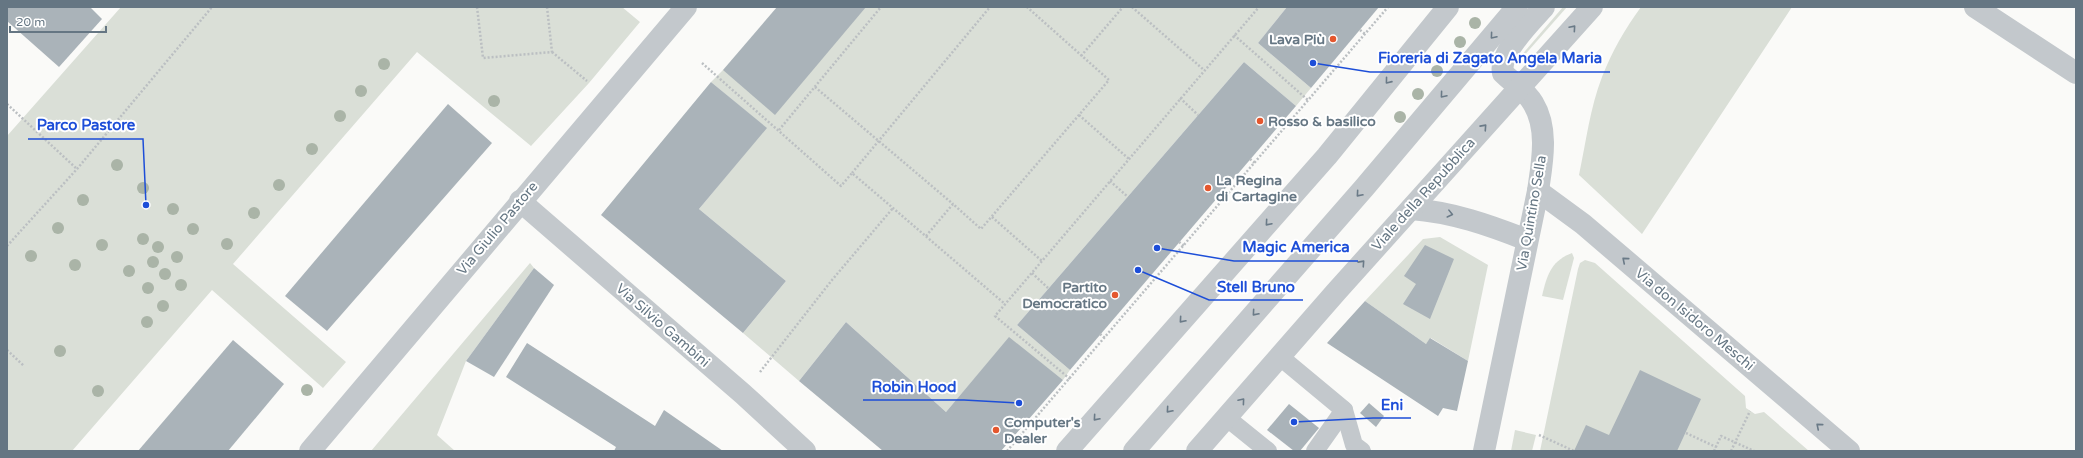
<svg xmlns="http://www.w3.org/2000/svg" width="2083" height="458" viewBox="0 0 2083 458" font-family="'Varela Round',sans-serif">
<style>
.green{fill:#dadfd7}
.building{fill:#aab3b9}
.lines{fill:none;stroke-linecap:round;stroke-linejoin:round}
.path{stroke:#bbbfc2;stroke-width:2.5;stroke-dasharray:2 2;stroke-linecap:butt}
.service{stroke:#c3c8cc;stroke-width:18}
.minor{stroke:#c3c8cc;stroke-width:22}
.tertiary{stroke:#c3c8cc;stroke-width:22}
.tree{fill:#aab4a7}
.oneway{stroke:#6a7a87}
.poi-dot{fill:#e4572e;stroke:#fff;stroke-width:1.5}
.labels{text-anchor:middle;stroke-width:4;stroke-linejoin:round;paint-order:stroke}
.poi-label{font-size:14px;font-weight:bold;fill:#657683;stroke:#fff;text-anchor:start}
.street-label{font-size:14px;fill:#657683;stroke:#fff}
.leader{fill:none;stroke:#1d4ed8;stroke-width:1.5}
.callout-dot{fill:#1d4ed8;stroke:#fff;stroke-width:1.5}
.callout-label{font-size:15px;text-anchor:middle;font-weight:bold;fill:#1d4ed8;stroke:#fff;stroke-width:4;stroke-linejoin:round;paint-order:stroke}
</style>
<rect width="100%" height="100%" fill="#fafaf8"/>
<!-- green -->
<g class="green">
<path d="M 121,7 L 622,7 L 640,22 L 589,83 L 531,146 L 417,52 L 233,264 L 346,362 L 323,388 L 212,290 L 72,451 L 7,451 L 7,136 Z"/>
<path d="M 866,7 L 1287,7 L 1258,43 L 1311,88 L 1296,106 L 1244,62 L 1017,325 L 1070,370 L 1063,380 L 1009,338 L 946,412 L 846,322 L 799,381 L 743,333 L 786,281 L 699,209 L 766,128 L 711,82 L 723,70 Z"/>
<path d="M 1563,7 L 1567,7 L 1522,58 L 1520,57 Z"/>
<path d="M 1641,7 L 1792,7 L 1642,234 L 1579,175 C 1586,142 1590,108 1602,77 C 1612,51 1625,29 1641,7 Z"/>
<path d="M 1440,237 L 1488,265 L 1468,361 L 1431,338 L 1426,344 L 1365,301 L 1423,239 Z"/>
<path d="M 1572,253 L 1574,258 L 1563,300 L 1542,296 C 1547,275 1551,261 1572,253 Z"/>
<path d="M 1585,260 L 1595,263 L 1745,396 L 1746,408 L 1755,414 L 1764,412 L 1809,451 L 1540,451 L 1578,269 L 1580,263 Z"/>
<path d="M 530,263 L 534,268 L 466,361 L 437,435 L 455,451 L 371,451 Z"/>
<path d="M 1515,430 L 1536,435 L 1532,451 L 1511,451 Z"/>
</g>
<!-- building -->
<g class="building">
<path d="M 7,7 L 90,7 L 102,19 L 59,67 L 7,21 Z"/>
<path d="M 777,7 L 866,7 L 775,115 L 723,70 Z"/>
<path d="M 1287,7 L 1379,7 L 1311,88 L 1258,43 Z"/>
<path d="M 1244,62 L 1296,106 L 1070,370 L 1017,325 Z"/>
<path d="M 711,82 L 767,128 L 699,209 L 786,281 L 743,333 L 601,215 Z"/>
<path d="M 448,104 L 492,143 L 327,331 L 285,296 Z"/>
<path d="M 1425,245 L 1454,259 L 1430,319 L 1403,304 L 1416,284 L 1404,276 Z"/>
<path d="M 534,268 L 554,285 L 494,377 L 466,361 Z"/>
<path d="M 1365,301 L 1426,344 L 1430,338 L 1468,361 L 1457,411 L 1443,408 L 1438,416 L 1327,343 Z"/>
<path d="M 846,322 L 946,412 L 1009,337 L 1063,380 L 1001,451 L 883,451 L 799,381 Z"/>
<path d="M 233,340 L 284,384 L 228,451 L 138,451 Z"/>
<path d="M 527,343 L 655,426 L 664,410 L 723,451 L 614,451 L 616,447 L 506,377 Z"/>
<path d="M 1640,370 L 1701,399 L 1677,451 L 1574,451 L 1586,425 L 1609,435 Z"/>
<path d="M 1369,403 L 1384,416 L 1376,427 L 1360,413 Z"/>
<path d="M 1289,404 L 1319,428 L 1300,451 L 1294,451 L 1267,430 Z"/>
</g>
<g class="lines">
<!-- path -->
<g class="path">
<path d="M 477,7 L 483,58 L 552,52 L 547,7"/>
<path d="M 1132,7 L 1204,70"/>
<path d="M 1360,30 L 1365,34"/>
<path d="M 1234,35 L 1309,101"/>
<path d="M 552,52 L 587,81"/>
<path d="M 1081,56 L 1123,7"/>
<path d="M 702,63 L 841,186 L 852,173 L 1005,304"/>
<path d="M 815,87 L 953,204"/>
<path d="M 1180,98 L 1198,115"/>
<path d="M 7,104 L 77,169"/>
<path d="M 1079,115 L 1129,159"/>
<path d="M 779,130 L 881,7"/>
<path d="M 1250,159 L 1255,163"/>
<path d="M 852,173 L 990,7"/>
<path d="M 1110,181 L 1128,197"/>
<path d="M 992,217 L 1042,261"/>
<path d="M 926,236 L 953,204 L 981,229 L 1109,80 L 1027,7"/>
<path d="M 1179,242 L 1184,246"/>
<path d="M 7,246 L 77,169 L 212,7"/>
<path d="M 1032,273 L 1048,288"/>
<path d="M 1100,334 L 1105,338"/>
<path d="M 7,350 L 24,366"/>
<path d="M 760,372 L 832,280 L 893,208"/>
<path d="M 1070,379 L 995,316 L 1259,7"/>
<path d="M 1686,433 L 1716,447"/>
<path d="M 1539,435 L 1574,451"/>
<path d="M 1007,451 L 1388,7"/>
<path d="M 1714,451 L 1721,436 L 1754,451"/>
<path d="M 1731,451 L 1750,411"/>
</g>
<!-- service -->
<g class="service">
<path d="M 1279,356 L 1344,410 L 1315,451"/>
<path d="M 1344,410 L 1354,445 L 1362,451"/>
<path d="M 1227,418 L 1268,451"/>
</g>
<!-- minor -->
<g class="minor">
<path d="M 1975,7 L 2076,73"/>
<path d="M 1538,191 L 1583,224 L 1849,451"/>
<path d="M 520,201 L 743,394 L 805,451"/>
<path d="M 1411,209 C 1452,212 1489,225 1527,240"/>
<path d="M 310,451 L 686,7"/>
<path d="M 1067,451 L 1327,156 L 1448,7"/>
<path d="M 1484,451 L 1538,191 C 1542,163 1549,129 1533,103 C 1527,92 1512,82 1503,73 C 1498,53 1531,22 1544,7"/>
</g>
<!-- tertiary -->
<g class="tertiary">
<path d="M 1134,451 L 1364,188 L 1517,7"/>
<path d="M 1197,451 L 1336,292 L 1592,7"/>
</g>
</g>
<!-- trees -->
<g class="tree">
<circle cx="1475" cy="23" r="6"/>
<circle cx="1460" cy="42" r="6"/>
<circle cx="384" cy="64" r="6"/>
<circle cx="1437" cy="71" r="6"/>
<circle cx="361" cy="91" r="6"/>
<circle cx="1418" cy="94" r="6"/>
<circle cx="494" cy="101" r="6"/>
<circle cx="340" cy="116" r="6"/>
<circle cx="1400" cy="117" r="6"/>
<circle cx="312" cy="149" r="6"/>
<circle cx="117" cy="165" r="6"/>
<circle cx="279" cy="185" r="6"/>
<circle cx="143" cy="188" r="6"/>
<circle cx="83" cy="200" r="6"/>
<circle cx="173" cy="209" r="6"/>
<circle cx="254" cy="213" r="6"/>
<circle cx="58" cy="228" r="6"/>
<circle cx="193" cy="229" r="6"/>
<circle cx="143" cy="239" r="6"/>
<circle cx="227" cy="244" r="6"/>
<circle cx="102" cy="245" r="6"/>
<circle cx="158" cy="247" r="6"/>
<circle cx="31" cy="256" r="6"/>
<circle cx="177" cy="257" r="6"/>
<circle cx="153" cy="262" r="6"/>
<circle cx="75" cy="265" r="6"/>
<circle cx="129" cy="271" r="6"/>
<circle cx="165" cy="274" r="6"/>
<circle cx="181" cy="285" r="6"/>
<circle cx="148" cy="288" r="6"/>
<circle cx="163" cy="306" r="6"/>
<circle cx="147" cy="322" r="6"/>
<circle cx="60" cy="351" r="6"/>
<circle cx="307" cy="390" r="6"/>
<circle cx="98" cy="391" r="6"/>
</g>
<!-- one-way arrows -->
<defs><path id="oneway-chevron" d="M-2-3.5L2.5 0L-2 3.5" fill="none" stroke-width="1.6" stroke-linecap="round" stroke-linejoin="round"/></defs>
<g class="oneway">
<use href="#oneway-chevron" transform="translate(1573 28) rotate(-49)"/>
<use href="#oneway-chevron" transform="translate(1493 36) rotate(130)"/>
<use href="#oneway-chevron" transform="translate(1388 81) rotate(129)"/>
<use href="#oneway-chevron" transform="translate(1443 95) rotate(130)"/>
<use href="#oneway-chevron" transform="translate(1484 127) rotate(-48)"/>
<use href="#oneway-chevron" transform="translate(1359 194) rotate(131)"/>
<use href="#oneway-chevron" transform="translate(1450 214) rotate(14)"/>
<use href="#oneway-chevron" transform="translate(1268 223) rotate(131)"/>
<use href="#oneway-chevron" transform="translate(1625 260) rotate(-140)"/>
<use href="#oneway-chevron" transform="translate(1362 263) rotate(-48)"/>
<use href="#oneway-chevron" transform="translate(1255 313) rotate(131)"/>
<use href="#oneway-chevron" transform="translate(1182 320) rotate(131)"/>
<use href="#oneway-chevron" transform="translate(1242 401) rotate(-50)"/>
<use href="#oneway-chevron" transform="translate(1169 410) rotate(131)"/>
<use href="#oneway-chevron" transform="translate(1096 418) rotate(131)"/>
<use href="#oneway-chevron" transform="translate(1819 426) rotate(-140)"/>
</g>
<!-- markers -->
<g class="poi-dot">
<circle cx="1333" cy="39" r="4"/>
<circle cx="1260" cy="121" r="4"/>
<circle cx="1208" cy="188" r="4"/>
<circle cx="1115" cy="295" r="4"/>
<circle cx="996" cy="430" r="4"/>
</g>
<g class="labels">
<!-- poi labels -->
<g class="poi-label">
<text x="1325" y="44" text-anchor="end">Lava Più</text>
<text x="1268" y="126">Rosso &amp; basilico</text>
<text x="1216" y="185">La Regina<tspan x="1216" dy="16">di Cartagine</tspan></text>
<text x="1107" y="292" text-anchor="end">Partito<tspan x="1107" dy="16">Democratico</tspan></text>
<text x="1004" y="427">Computer's<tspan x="1004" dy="16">Dealer</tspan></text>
</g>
<!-- street labels -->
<g class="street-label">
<text transform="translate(1423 194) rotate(-48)" y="5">Viale della Repubblica</text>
<text transform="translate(1531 213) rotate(-80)" y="5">Via Quintino Sella</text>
<text transform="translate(497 228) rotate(-50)" y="5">Via Giulio Pastore</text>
<text transform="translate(1695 319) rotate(40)" y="5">Via don Isidoro Meschi</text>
<text transform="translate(663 325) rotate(41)" y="5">Via Silvio Gambini</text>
</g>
</g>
<!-- callouts -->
<path class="leader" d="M1313 63L1370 72H1610M146 205L143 139H28M1157 248L1234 261H1358M1138 270L1209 300H1303M1019 403L964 400H863M1294 422L1373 418H1411"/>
<g class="callout-dot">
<circle cx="1313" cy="63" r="4"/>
<circle cx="146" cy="205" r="4"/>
<circle cx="1157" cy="248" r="4"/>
<circle cx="1138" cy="270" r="4"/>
<circle cx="1019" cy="403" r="4"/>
<circle cx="1294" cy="422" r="4"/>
</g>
<g class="callout-label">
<text x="1490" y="63">Fioreria di Zagato Angela Maria</text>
<text x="86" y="130">Parco Pastore</text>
<text x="1296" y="252">Magic America</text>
<text x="1256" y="292">Stell Bruno</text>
<text x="914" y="392">Robin Hood</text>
<text x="1392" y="410">Eni</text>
</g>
<!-- border -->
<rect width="2083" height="458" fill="none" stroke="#657683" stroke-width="16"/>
<!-- scale -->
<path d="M10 26v6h96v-6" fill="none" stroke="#657683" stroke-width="2"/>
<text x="16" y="26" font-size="12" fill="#657683" stroke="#ffffff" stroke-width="3" paint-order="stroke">20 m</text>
</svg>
